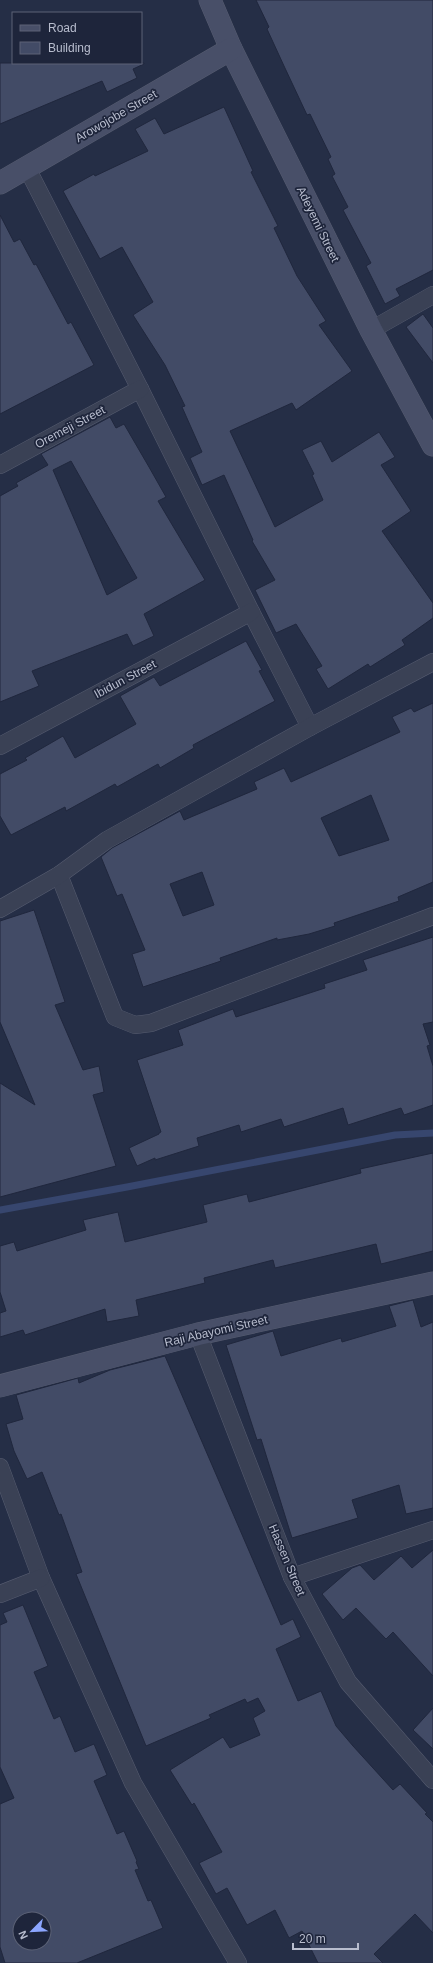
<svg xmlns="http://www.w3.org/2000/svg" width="433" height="1963" viewBox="0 0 433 1963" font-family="Arial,sans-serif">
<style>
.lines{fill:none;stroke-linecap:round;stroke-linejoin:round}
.stream{stroke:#37466e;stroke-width:7}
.building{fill:#424b66;stroke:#20273d;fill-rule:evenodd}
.street-casing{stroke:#565c70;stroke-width:18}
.secondary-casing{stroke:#565c70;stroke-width:23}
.street{stroke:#3a4155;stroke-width:17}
.secondary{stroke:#484f68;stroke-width:22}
.labels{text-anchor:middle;stroke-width:3.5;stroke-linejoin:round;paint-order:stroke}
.street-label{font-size:12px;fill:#b8bdce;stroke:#1e253b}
</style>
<rect width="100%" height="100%" fill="#252e46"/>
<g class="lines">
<!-- stream -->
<path class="stream" d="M 0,1210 L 127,1187 L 395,1135 L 433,1133"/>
</g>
<!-- building -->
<g class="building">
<path d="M 256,0 L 433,0 L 433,270 L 396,289 L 400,296 L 385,304 L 366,266 L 371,263 L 343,210 L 348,207 L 332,176 L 335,174 L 328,159 L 331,157 L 310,114 L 307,115 L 284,66 L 267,29 L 269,27 Z"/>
<path d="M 0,63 L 144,63 L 144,64 L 133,69 L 137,78 L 107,92 L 102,81 L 0,124 Z"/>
<path d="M 224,107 L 253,171 L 251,172 L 278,226 L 274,228 L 297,276 L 326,321 L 319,325 L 352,371 L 296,410 L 292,403 L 230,431 L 275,527 L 323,500 L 312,475 L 314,474 L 302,450 L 321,441 L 332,462 L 379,432 L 395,457 L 381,465 L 411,511 L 382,531 L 433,603 L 433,618 L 402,640 L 405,645 L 370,667 L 368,664 L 328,689 L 316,669 L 322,666 L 296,624 L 276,633 L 255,590 L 275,580 L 252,541 L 253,540 L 224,475 L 202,485 L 190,458 L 202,452 L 182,407 L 185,406 L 165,365 L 133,315 L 153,302 L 122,247 L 100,259 L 63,191 L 94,174 L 95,176 L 148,151 L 135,129 L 155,118 L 164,134 Z"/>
<path d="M 0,215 L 14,242 L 20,239 L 34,265 L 36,264 L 68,324 L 71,322 L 94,365 L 0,414 Z"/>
<path d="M 423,314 L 433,328 L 433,363 L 406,327 Z"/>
<path d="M 110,417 L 116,428 L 124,424 L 149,467 L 166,497 L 158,501 L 205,580 L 144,614 L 154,636 L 133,646 L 127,634 L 32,671 L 39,686 L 0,702 L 0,496 L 18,486 L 16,483 L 48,465 L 41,454 ZM 71,461 L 137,578 L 107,595 L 53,470 Z"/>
<path d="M 246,641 L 262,670 L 259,671 L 275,701 L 193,745 L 194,748 L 160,768 L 158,764 L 117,787 L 115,784 L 66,811 L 65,807 L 11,835 L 0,816 L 0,774 L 27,760 L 25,758 L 63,736 L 75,758 L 136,724 L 120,696 L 154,677 L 160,686 Z"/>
<path d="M 433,703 L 433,882 L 398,897 L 399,901 L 334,923 L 335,926 L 309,934 L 277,940 L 277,938 L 220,958 L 221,961 L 143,987 L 132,954 L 145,950 L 122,894 L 117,896 L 101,857 L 112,848 L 180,811 L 184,820 L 257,789 L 254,782 L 284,768 L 291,782 L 400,732 L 392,717 L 411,708 L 414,712 ZM 371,795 L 389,840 L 339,856 L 321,818 ZM 202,872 L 214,905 L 183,916 L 170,884 Z"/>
<path d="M 34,910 L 65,1002 L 55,1005 L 83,1070 L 99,1066 L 104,1092 L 93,1095 L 116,1166 L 0,1197 L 0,1083 L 35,1105 L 0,1022 L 0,921 Z"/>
<path d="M 433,937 L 433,1022 L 423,1024 L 430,1045 L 427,1046 L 433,1066 L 433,1105 L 404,1115 L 401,1108 L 348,1125 L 343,1108 L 284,1127 L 281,1119 L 241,1132 L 239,1125 L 197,1138 L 199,1146 L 155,1160 L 155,1158 L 137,1166 L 129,1148 L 159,1134 L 159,1133 L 161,1132 L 137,1060 L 183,1045 L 178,1030 L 233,1009 L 236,1017 L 325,988 L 324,984 L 367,970 L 363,960 Z"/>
<path d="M 433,1153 L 433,1251 L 381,1264 L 376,1244 L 275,1268 L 273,1260 L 204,1278 L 205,1283 L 136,1300 L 139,1316 L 107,1322 L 105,1309 L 25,1335 L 23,1330 L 0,1337 L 0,1313 L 6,1311 L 0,1292 L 0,1246 L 14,1242 L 17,1251 L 86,1230 L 83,1220 L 118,1212 L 125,1242 L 207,1222 L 203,1205 L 247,1194 L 249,1202 L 361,1173 L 360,1169 Z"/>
<path d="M 413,1300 L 421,1327 L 433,1322 L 433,1508 L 406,1514 L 399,1485 L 352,1500 L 358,1518 L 292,1538 L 261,1439 L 257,1440 L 226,1345 L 273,1331 L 281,1356 L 341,1338 L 342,1342 L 396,1326 L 389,1306 Z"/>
<path d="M 165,1356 L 281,1625 L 293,1619 L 301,1637 L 276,1649 L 298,1701 L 321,1691 L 336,1726 L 353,1746 L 393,1790 L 400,1784 L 427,1813 L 425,1814 L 433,1822 L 433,1933 L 415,1914 L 374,1954 L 383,1963 L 318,1963 L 302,1931 L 289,1938 L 275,1910 L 247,1925 L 227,1888 L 216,1894 L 199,1863 L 222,1852 L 194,1803 L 192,1805 L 170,1770 L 223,1737 L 230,1748 L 260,1735 L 253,1718 L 265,1711 L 258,1698 L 247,1703 L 245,1699 L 209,1715 L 211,1718 L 146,1746 L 76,1574 L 82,1572 L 61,1514 L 59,1515 L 42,1472 L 27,1479 L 14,1451 L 6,1424 L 23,1419 L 16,1395 L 78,1378 L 79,1383 L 110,1370 Z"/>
<path d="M 433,1550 L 433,1676 L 393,1632 L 386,1639 L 356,1608 L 343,1620 L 322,1594 L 352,1568 L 360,1565 L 374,1580 L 401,1556 L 412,1568 Z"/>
<path d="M 23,1605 L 48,1666 L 34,1672 L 54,1719 L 60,1716 L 75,1752 L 94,1744 L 107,1775 L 94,1781 L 117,1834 L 124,1831 L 137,1861 L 136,1862 L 139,1869 L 135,1870 L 148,1901 L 151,1900 L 163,1928 L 77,1963 L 5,1963 L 0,1947 L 0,1804 L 14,1798 L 0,1767 L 0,1625 L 7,1622 L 3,1613 ZM 20,1919 L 44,1919 L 44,1943 L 20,1943 Z"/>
<path d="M 433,1708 L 433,1749 L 413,1730 Z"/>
</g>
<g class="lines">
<!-- street casing -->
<g class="street-casing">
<g id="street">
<path d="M 27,168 L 140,389 L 251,612 L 310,727"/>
<path d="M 371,330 L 433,295"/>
<path d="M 0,465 L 140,389"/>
<path d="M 0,746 L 251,612"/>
<path d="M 59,875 L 115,1017 L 135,1025 L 151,1023 L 433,916"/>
<path d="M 0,909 L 59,875 L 107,840 L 310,727 L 433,662"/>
<path d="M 198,1334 L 292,1577 L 348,1682 L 433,1780"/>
<path d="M 0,1467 L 41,1578 L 133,1783 L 238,1963"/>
<path d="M 292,1577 L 433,1530"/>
<path d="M 0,1594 L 41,1578"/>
</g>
</g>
<!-- secondary casing -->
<g class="secondary-casing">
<g id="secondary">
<path d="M 210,0 L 231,49 L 371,330 L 433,445"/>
<path d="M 0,183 L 231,49"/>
<path d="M 0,1386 L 198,1334 L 433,1283"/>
</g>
</g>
<!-- street -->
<use href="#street" class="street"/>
<!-- secondary -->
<use href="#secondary" class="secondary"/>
</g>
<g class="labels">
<!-- street labels -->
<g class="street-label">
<text transform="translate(116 116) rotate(-30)" y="4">Arowojobe Street</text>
<text transform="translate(318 224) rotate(64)" y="4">Adeyemi Street</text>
<text transform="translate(70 427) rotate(-28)" y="4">Oremeji Street</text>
<text transform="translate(125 679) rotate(-28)" y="4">Ibidun Street</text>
<text transform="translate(216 1331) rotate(-13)" y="4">Raji Abayomi Street</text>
<text transform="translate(287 1560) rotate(67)" y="4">Hassen Street</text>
</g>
</g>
<!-- legend -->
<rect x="12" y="12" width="130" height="52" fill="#1e253b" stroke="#5c6276"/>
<rect x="20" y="25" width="20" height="6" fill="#484f68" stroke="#5c6276"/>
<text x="48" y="32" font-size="12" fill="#b8bdce">Road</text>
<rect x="20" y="42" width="20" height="12" fill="#424b66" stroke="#5c6276"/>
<text x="48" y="52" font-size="12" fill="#b8bdce">Building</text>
<!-- north arrow -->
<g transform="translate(32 1931) rotate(246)"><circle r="19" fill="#1e253b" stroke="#5c6276"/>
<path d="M0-3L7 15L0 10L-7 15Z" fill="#8ca6ff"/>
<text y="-6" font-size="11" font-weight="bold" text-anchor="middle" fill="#b8bdce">N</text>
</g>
<!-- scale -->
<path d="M293 1943v6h65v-6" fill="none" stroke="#b8bdce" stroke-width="2"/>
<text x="299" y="1943" font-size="12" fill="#b8bdce" stroke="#1e253b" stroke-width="3" paint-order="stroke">20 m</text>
</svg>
